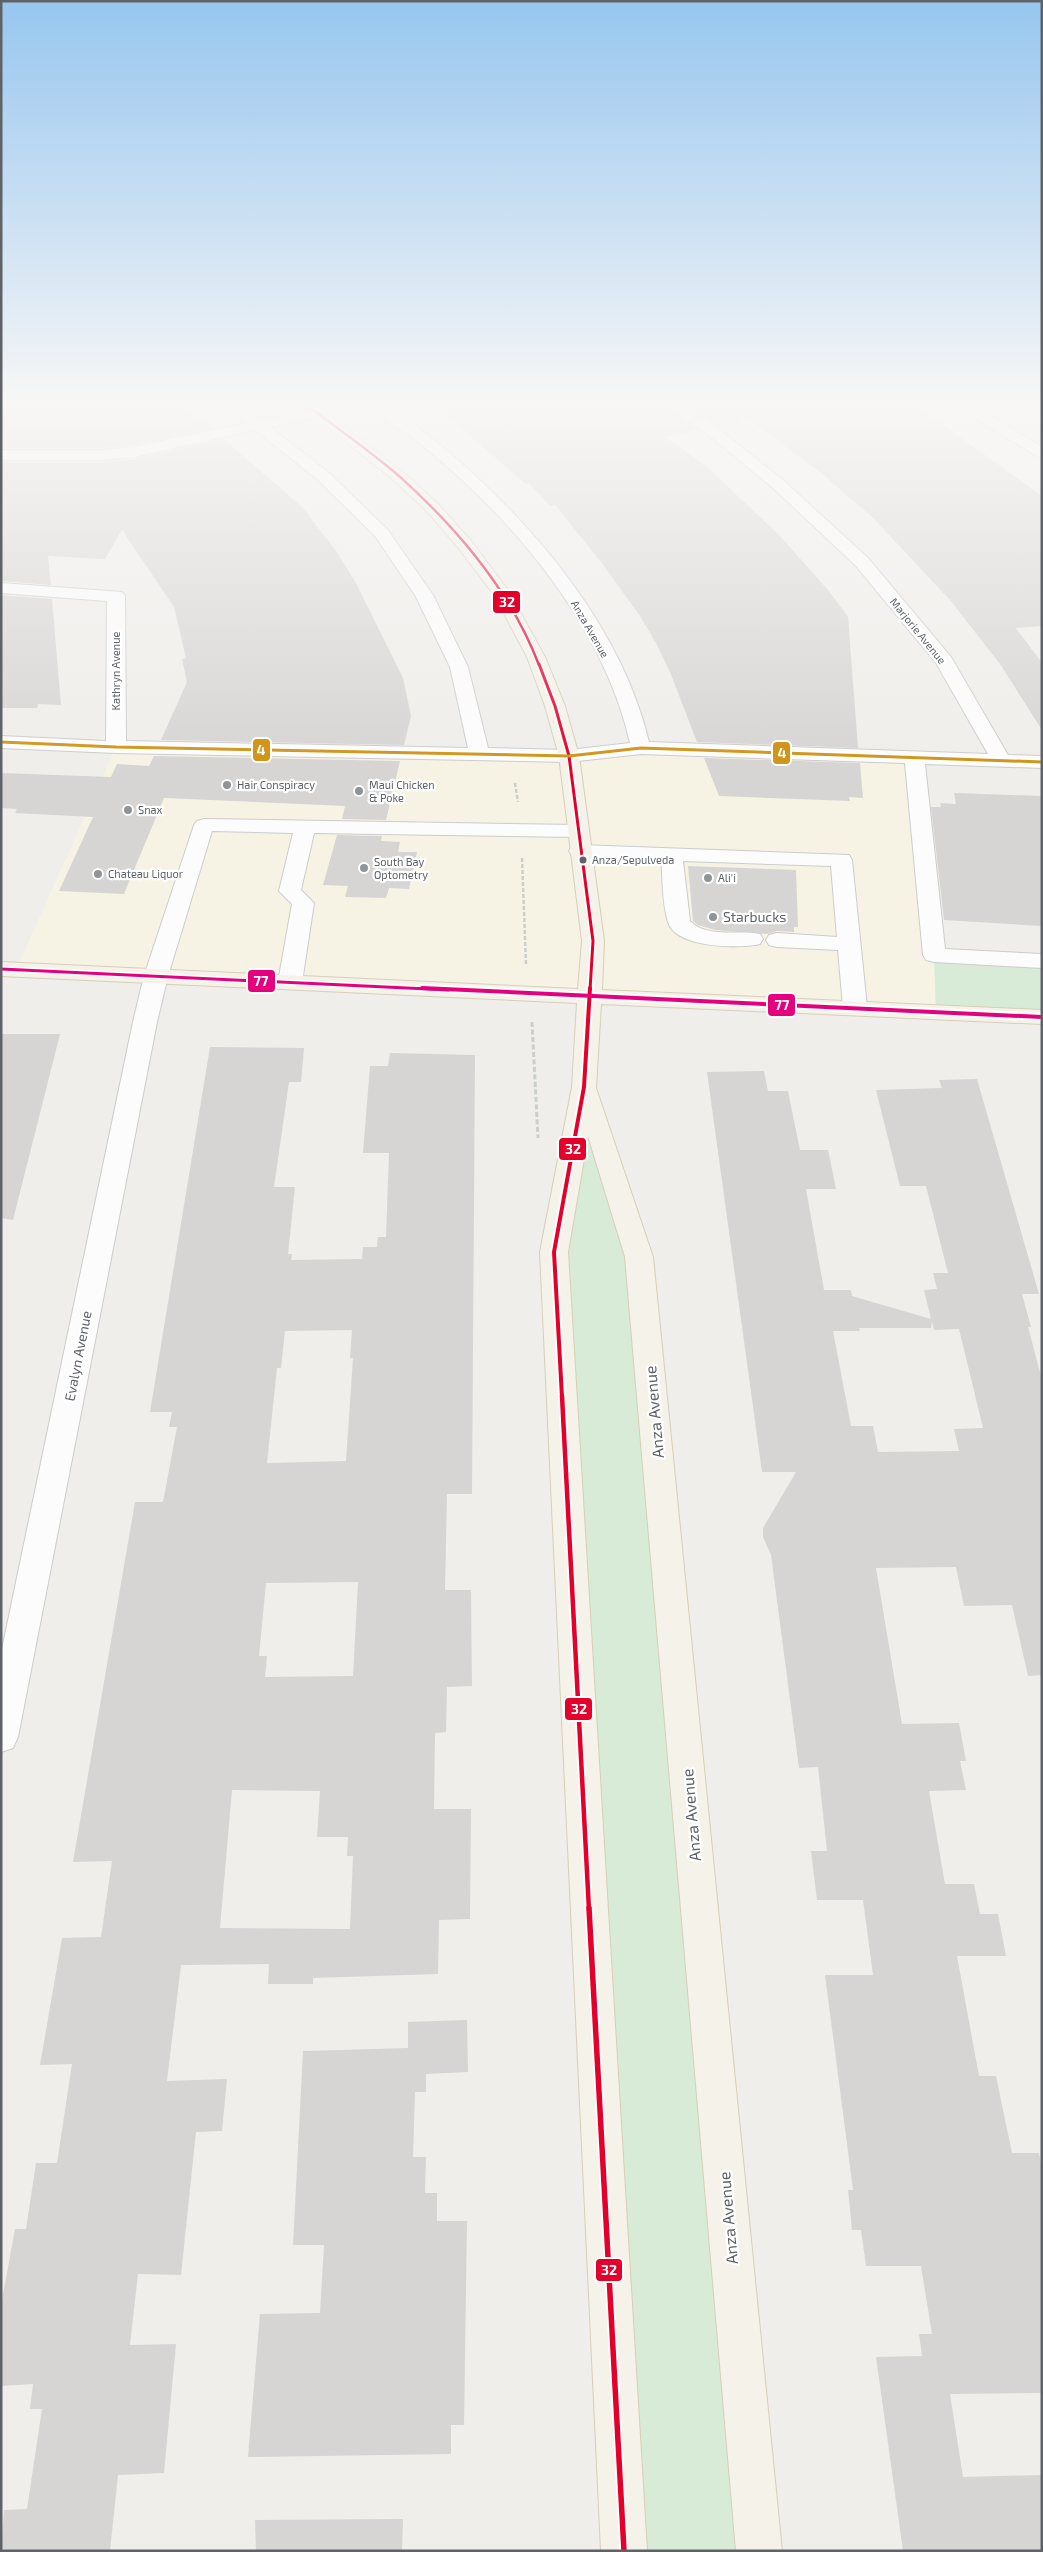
<svg xmlns="http://www.w3.org/2000/svg" width="1043" height="2552" viewBox="0 0 1043 2552" font-family="'Exo 2',sans-serif">
<style>
.commercial{fill:#f7f3e4}
.green{fill:#d8ebd6}
.building{fill:#d6d5d3;fill-rule:evenodd}
.lines{fill:none;stroke-linecap:round;stroke-linejoin:round}
.minor-casing{stroke:#cbcccc;stroke-width:2}
.major-casing{stroke:#d7ceb8;stroke-width:2}
.path-far1{stroke:#cacfcc;stroke-width:2.5;stroke-dasharray:4 2;stroke-linecap:butt}
.path{stroke:#cacfcc;stroke-width:3;stroke-dasharray:5 2.5;stroke-linecap:butt}
.minor{fill:#fdfcfc;fill-rule:evenodd}
.major{fill:#f4f2e9;fill-rule:evenodd}
.bus-1-far4-casing{stroke:#fff;stroke-width:5}
.bus-1-far3-casing{stroke:#fff;stroke-width:6}
.bus-1-far2-casing{stroke:#fff;stroke-width:8}
.bus-1-far1-casing{stroke:#fff;stroke-width:8}
.bus-1-casing{stroke:#fff;stroke-width:9}
.bus-2-casing{stroke:#fff;stroke-width:6}
.bus-3-far1-casing{stroke:#fff;stroke-width:6}
.bus-3-casing{stroke:#fff;stroke-width:8}
.bus-1-far4{stroke:#e4002b;stroke-width:2.5}
.bus-1-far3{stroke:#e4002b;stroke-width:3}
.bus-1-far2{stroke:#e4002b;stroke-width:4}
.bus-1-far1{stroke:#e4002b;stroke-width:4.5}
.bus-1{stroke:#e4002b;stroke-width:5.5}
.bus-2{stroke:#d1951a;stroke-width:3}
.bus-3-far1{stroke:#e5007d;stroke-width:3}
.bus-3{stroke:#e5007d;stroke-width:4}
.poi-dot{fill:#919496;stroke:#fff;stroke-width:2}
.bus-dot{fill:#5f6368;stroke:#fff;stroke-width:2}
.labels{text-anchor:middle;stroke-width:4.5;stroke-linejoin:round;paint-order:stroke}
.far-street-label{font-size:11px;fill:#5f6368;stroke:#fff}
.far-poi-label{font-size:11px;fill:#5f6368;stroke:#fff;text-anchor:start}
.far-bus-label{font-size:11px;fill:#5f6368;stroke:#fff;text-anchor:start}
.poi-label{font-size:14px;fill:#5f6368;stroke:#fff;text-anchor:start}
.street-label{font-size:14px;fill:#5f6368;stroke:#fff}
.near-street-label{font-size:16px;fill:#5f6368;stroke:#fff}
.line-badge{stroke:#fff;stroke-width:2}
.badge-label{font-size:14px;text-anchor:middle;font-weight:bold;fill:#fff}
</style>
<rect width="100%" height="100%" fill="#efeeea"/>
<!-- commercial -->
<path class="commercial" d="M 116,747 L 569,756 L 641,748 L 914,757 L 934,955 L 936,1011 L 16,970 Z"/>
<!-- green -->
<g class="green">
<path d="M 934,955 L 1042,961 L 1042,1017 L 936,1011 Z"/>
<path d="M 584,1087 L 639,1257 L 759,2551 L 623,2551 L 554,1252 Z"/>
</g>
<!-- building -->
<g class="building">
<path d="M 1,406 L 182,406 L 211,429 L 134,445 L 101,448 L 1,448 Z"/>
<path d="M 435,406 L 665,406 L 698,430 L 666,437 L 707,467 L 779,535 L 829,591 L 848,617 L 858,748 L 697,742 L 670,672 L 656,643 L 640,616 L 601,562 L 555,505 L 550,506 L 529,483 L 526,484 Z"/>
<path d="M 687,406 L 917,406 L 1042,496 L 1042,626 L 1016,628 L 1042,663 L 1042,730 L 1000,664 L 950,600 L 873,518 L 820,472 L 740,413 L 741,421 L 718,426 Z"/>
<path d="M 224,439 L 302,507 L 337,552 L 357,585 L 403,678 L 411,716 L 404,745 L 161,740 L 187,682 L 182,659 L 186,658 L 174,607 L 122,530 L 105,559 L 48,556 L 51,585 L 1,581 L 1,462 L 101,462 L 134,459 Z"/>
<path d="M 1,595 L 52,599 L 61,705 L 38,704 L 37,708 L 1,708 Z"/>
<path d="M 154,756 L 400,761 L 386,820 L 342,819 L 345,806 L 164,798 L 124,894 L 59,891 L 93,817 L 15,813 L 17,809 L 1,808 L 1,773 L 111,777 L 117,764 L 149,766 Z"/>
<path d="M 704,758 L 860,763 L 863,798 L 849,797 L 850,801 L 719,796 Z"/>
<path d="M 954,793 L 1042,796 L 1042,926 L 944,920 L 931,807 L 941,807 L 940,803 L 956,804 Z"/>
<path d="M 337,835 L 382,836 L 381,841 L 400,842 L 398,852 L 417,852 L 409,889 L 389,888 L 386,898 L 345,897 L 348,886 L 323,885 Z"/>
<path d="M 688,866 L 796,870 L 798,927 L 794,927 L 794,932 L 777,931 L 768,934 L 715,930 L 698,925 L 693,921 Z"/>
<path d="M 1,1034 L 60,1034 L 13,1220 L 1,1218 Z"/>
<path d="M 210,1047 L 304,1048 L 301,1082 L 289,1082 L 274,1187 L 295,1187 L 288,1254 L 292,1254 L 291,1260 L 362,1259 L 363,1247 L 377,1247 L 378,1237 L 386,1237 L 389,1153 L 363,1153 L 370,1066 L 388,1066 L 390,1053 L 475,1055 L 472,1494 L 447,1494 L 445,1590 L 471,1590 L 472,1686 L 447,1687 L 446,1732 L 435,1733 L 434,1809 L 471,1809 L 470,1919 L 439,1920 L 438,1974 L 313,1978 L 313,1984 L 268,1984 L 269,1964 L 181,1965 L 167,2081 L 227,2079 L 222,2131 L 196,2132 L 181,2275 L 138,2274 L 130,2345 L 176,2344 L 164,2473 L 118,2475 L 110,2551 L 1,2551 L 4,2510 L 27,2509 L 42,2409 L 30,2409 L 33,2384 L 1,2386 L 1,2305 L 15,2229 L 26,2229 L 36,2163 L 57,2163 L 72,2064 L 40,2065 L 62,1938 L 101,1937 L 112,1861 L 73,1862 L 135,1502 L 163,1502 L 177,1427 L 169,1427 L 172,1412 L 150,1412 ZM 352,1330 L 350,1358 L 353,1358 L 346,1461 L 267,1463 L 277,1368 L 281,1368 L 285,1331 ZM 358,1582 L 353,1676 L 265,1677 L 267,1656 L 259,1656 L 266,1583 ZM 232,1790 L 320,1791 L 317,1837 L 348,1837 L 347,1856 L 353,1856 L 350,1929 L 220,1928 Z"/>
<path d="M 764,1071 L 768,1091 L 788,1091 L 800,1150 L 828,1150 L 836,1189 L 806,1189 L 824,1290 L 851,1290 L 852,1296 L 931,1319 L 924,1290 L 937,1289 L 933,1273 L 948,1273 L 926,1186 L 900,1186 L 876,1090 L 942,1088 L 939,1080 L 977,1079 L 1039,1294 L 1022,1294 L 1031,1327 L 1028,1327 L 1042,1380 L 1042,1675 L 1028,1676 L 1012,1605 L 964,1606 L 956,1567 L 876,1568 L 902,1724 L 959,1723 L 966,1761 L 960,1761 L 966,1790 L 929,1791 L 945,1884 L 974,1884 L 980,1914 L 998,1914 L 1006,1956 L 957,1956 L 979,2076 L 996,2076 L 1012,2153 L 1039,2153 L 1042,2169 L 1042,2393 L 950,2394 L 963,2477 L 1042,2475 L 1042,2551 L 903,2551 L 876,2357 L 922,2356 L 919,2334 L 932,2334 L 921,2266 L 866,2266 L 861,2230 L 852,2230 L 848,2190 L 853,2190 L 825,1975 L 873,1975 L 863,1900 L 817,1900 L 811,1851 L 827,1851 L 818,1767 L 799,1768 L 771,1555 L 763,1537 L 763,1528 L 796,1472 L 762,1472 L 707,1072 ZM 932,1321 L 934,1330 L 959,1329 L 983,1428 L 954,1429 L 959,1451 L 878,1452 L 873,1426 L 851,1426 L 833,1331 L 860,1331 L 859,1328 L 931,1328 Z"/>
<path d="M 467,2020 L 468,2072 L 426,2074 L 426,2092 L 415,2092 L 413,2157 L 426,2157 L 425,2193 L 437,2193 L 437,2221 L 467,2221 L 464,2425 L 451,2425 L 451,2454 L 248,2457 L 260,2314 L 320,2313 L 324,2245 L 293,2245 L 303,2051 L 408,2048 L 408,2022 Z"/>
<path d="M 403,2519 L 402,2551 L 256,2551 L 255,2520 Z"/>
</g>
<g class="lines">
<!-- minor casing -->
<g class="minor-casing">
<g id="minor">
<path d="M 227,406 L 243,406 L 261,420 L 317,408 L 322,409 L 324,412 L 322,415 L 270,427 L 329,473 L 387,529 L 433,595 L 468,667 L 488,748 L 569,750 L 630,743 C 606,637 531,541 451,470 C 439,459 426,448 413,438 C 400,429 378,419 371,406 C 375,406 381,405 386,406 C 397,408 431,438 441,446 C 531,520 622,627 649,742 L 988,754 L 936,663 L 856,566 L 772,487 L 710,436 L 667,406 L 684,406 L 720,430 L 784,481 L 868,558 L 951,657 L 1008,755 L 1042,756 L 1042,768 L 925,764 L 945,949 L 1042,954 L 1042,968 L 934,962 L 926,960 L 923,955 L 905,763 L 641,754 L 569,762 L 116,753 L 1,748 L 1,736 L 106,741 L 107,601 L 1,593 L 1,583 L 122,592 L 125,596 L 126,741 L 468,748 L 450,667 L 415,595 L 375,536 L 317,479 L 255,430 L 134,457 L 101,460 L 1,460 L 1,450 L 101,450 L 134,447 L 246,423 Z"/>
<path d="M 957,406 L 974,406 L 1042,447 L 1042,459 L 959,409 Z"/>
<path d="M 204,819 L 578,825 L 585,827 L 588,831 L 585,835 L 578,837 L 314,833 L 301,890 L 314,903 L 302,982 L 298,987 L 290,989 L 282,987 L 278,982 L 292,904 L 279,891 L 293,833 L 212,831 L 168,976 L 157,1022 L 18,1737 L 13,1748 L 1,1752 L 1,1654 L 133,1022 L 144,976 L 194,825 L 197,821 Z"/>
<path d="M 580,845 L 849,855 L 852,860 L 867,1007 L 863,1012 L 855,1014 L 847,1012 L 843,1007 L 838,950 L 777,947 L 769,945 L 766,940 L 769,935 L 777,933 L 837,937 L 831,866 L 683,861 L 690,921 C 708,939 738,929 760,934 L 763,939 L 760,944 C 739,949 675,948 668,922 C 662,903 663,880 661,860 L 572,856 L 569,851 L 572,846 Z"/>
</g>
</g>
<!-- major casing -->
<g class="major-casing">
<path id="major" d="M 301,406 L 317,406 L 403,472 L 438,504 L 472,542 L 508,590 L 545,657 L 565,706 L 579,756 L 604,941 L 602,990 L 1042,1010 L 1042,1024 L 601,1004 L 596,1088 L 653,1257 L 782,2551 L 736,2551 L 625,1257 L 588,1136 L 568,1252 L 647,2551 L 601,2551 L 540,1252 L 572,1087 L 577,1003 L 1,976 L 1,962 L 578,989 L 582,941 L 559,756 L 545,706 L 527,657 L 494,595 L 460,550 L 426,510 L 391,478 Z"/>
</g>
<!-- path-far1 -->
<g class="path-far1">
<path d="M 515,783 L 518,802"/>
<path d="M 522,858 L 526,964"/>
</g>
<!-- path -->
<path class="path" d="M 532,1022 L 538,1138"/>
<!-- minor -->
<use href="#minor" class="minor"/>
<!-- major -->
<use href="#major" class="major"/>
<!-- bus-1-far4 casing -->
<g class="bus-1-far4-casing">
<path id="bus-1-far4" d="M 308,406 C 338,429 370,451 399,476 C 456,527 511,592 539,665"/>
</g>
<!-- bus-1-far3 casing -->
<g class="bus-1-far3-casing">
<path id="bus-1-far3" d="M 539,664 L 555,706 L 569,756 L 593,941 L 590,990"/>
</g>
<!-- bus-1-far2 casing -->
<g class="bus-1-far2-casing">
<path id="bus-1-far2" d="M 562,1397 L 554,1252 L 584,1087 L 590,988"/>
</g>
<!-- bus-1-far1 casing -->
<g class="bus-1-far1-casing">
<path id="bus-1-far1" d="M 562,1396 L 589,1910"/>
</g>
<!-- bus-1 casing -->
<g class="bus-1-casing">
<path id="bus-1" d="M 589,1908 L 624,2551"/>
</g>
<!-- bus-2 casing -->
<g class="bus-2-casing">
<path id="bus-2" d="M 1,742 L 116,747 L 569,756 L 641,748 L 1042,762"/>
</g>
<!-- bus-3-far1 casing -->
<g class="bus-3-far1-casing">
<path id="bus-3-far1" d="M 1,969 L 449,990"/>
</g>
<!-- bus-3 casing -->
<g class="bus-3-casing">
<path id="bus-3" d="M 422,988 L 1042,1017"/>
</g>
<!-- bus-1-far4 -->
<use href="#bus-1-far4" class="bus-1-far4"/>
<!-- bus-1-far3 -->
<use href="#bus-1-far3" class="bus-1-far3"/>
<!-- bus-1-far2 -->
<use href="#bus-1-far2" class="bus-1-far2"/>
<!-- bus-1-far1 -->
<use href="#bus-1-far1" class="bus-1-far1"/>
<!-- bus-1 -->
<use href="#bus-1" class="bus-1"/>
<!-- bus-2 -->
<use href="#bus-2" class="bus-2"/>
<!-- bus-3-far1 -->
<use href="#bus-3-far1" class="bus-3-far1"/>
<!-- bus-3 -->
<use href="#bus-3" class="bus-3"/>
</g>
<!-- sky -->
<linearGradient id="sky" x2="0" y2="1"><stop stop-color="#97c6ef"/><stop offset="0.53" stop-color="#f8f7f6"/><stop offset="1" stop-color="#f8f7f6" stop-opacity="0"/></linearGradient>
<rect width="1043" height="763" fill="url(#sky)"/>
<!-- markers -->
<g class="poi-dot">
<circle cx="227" cy="785" r="5"/>
<circle cx="359" cy="791" r="5"/>
<circle cx="128" cy="810" r="5"/>
<circle cx="364" cy="868" r="5"/>
<circle cx="98" cy="874" r="5"/>
<circle cx="708" cy="878" r="5"/>
<circle cx="713" cy="917" r="5"/>
</g>
<circle class="bus-dot" cx="583" cy="860" r="4.5"/>
<g class="labels">
<!-- far-street labels -->
<g class="far-street-label">
<text transform="translate(590 629) rotate(60)" y="4">Anza Avenue</text>
<text transform="translate(918 631) rotate(51)" y="4">Marjorie Avenue</text>
<text transform="translate(116 671) rotate(-90)" y="4">Kathryn Avenue</text>
</g>
<!-- far-poi labels -->
<g class="far-poi-label">
<text x="237" y="789">Hair Conspiracy</text>
<text x="369" y="789">Maui Chicken<tspan x="369" dy="13">&amp; Poke</tspan></text>
<text x="138" y="814">Snax</text>
<text x="374" y="866">South Bay<tspan x="374" dy="13">Optometry</tspan></text>
<text x="108" y="878">Chateau Liquor</text>
<text x="718" y="882">Ali'i</text>
</g>
<!-- far-bus labels -->
<g class="far-bus-label">
<text x="592" y="864">Anza/Sepulveda</text>
</g>
<!-- poi labels -->
<g class="poi-label">
<text x="723" y="922">Starbucks</text>
</g>
<!-- street labels -->
<g class="street-label">
<text transform="translate(78 1356) rotate(-79)" y="5">Evalyn Avenue</text>
</g>
<!-- near-street labels -->
<g class="near-street-label">
<text transform="translate(654 1412) rotate(-95)" y="6">Anza Avenue</text>
<text transform="translate(691 1815) rotate(-95)" y="6">Anza Avenue</text>
<text transform="translate(728 2218) rotate(-95)" y="6">Anza Avenue</text>
</g>
</g>
<g class="line-badge">
<rect x="492" y="590" width="29" height="24" rx="5" fill="#e4002b"/>
<rect x="252" y="738" width="19" height="24" rx="5" fill="#d1951a"/>
<rect x="772" y="741" width="19" height="24" rx="5" fill="#d1951a"/>
<rect x="247" y="969" width="29" height="24" rx="5" fill="#e5007d"/>
<rect x="767" y="993" width="29" height="24" rx="5" fill="#e5007d"/>
<rect x="558" y="1137" width="29" height="24" rx="5" fill="#e4002b"/>
<rect x="564" y="1697" width="29" height="24" rx="5" fill="#e4002b"/>
<rect x="595" y="2258" width="28" height="24" rx="5" fill="#e4002b"/>
</g>
<g class="badge-label">
<text x="507" y="607">32</text>
<text x="261" y="755">4</text>
<text x="782" y="758">4</text>
<text x="261" y="986">77</text>
<text x="782" y="1010">77</text>
<text x="573" y="1154">32</text>
<text x="579" y="1714">32</text>
<text x="609" y="2275">32</text>
</g>
<!-- border -->
<rect width="1043" height="2552" fill="none" stroke="#5f6368" stroke-width="5"/>
</svg>
